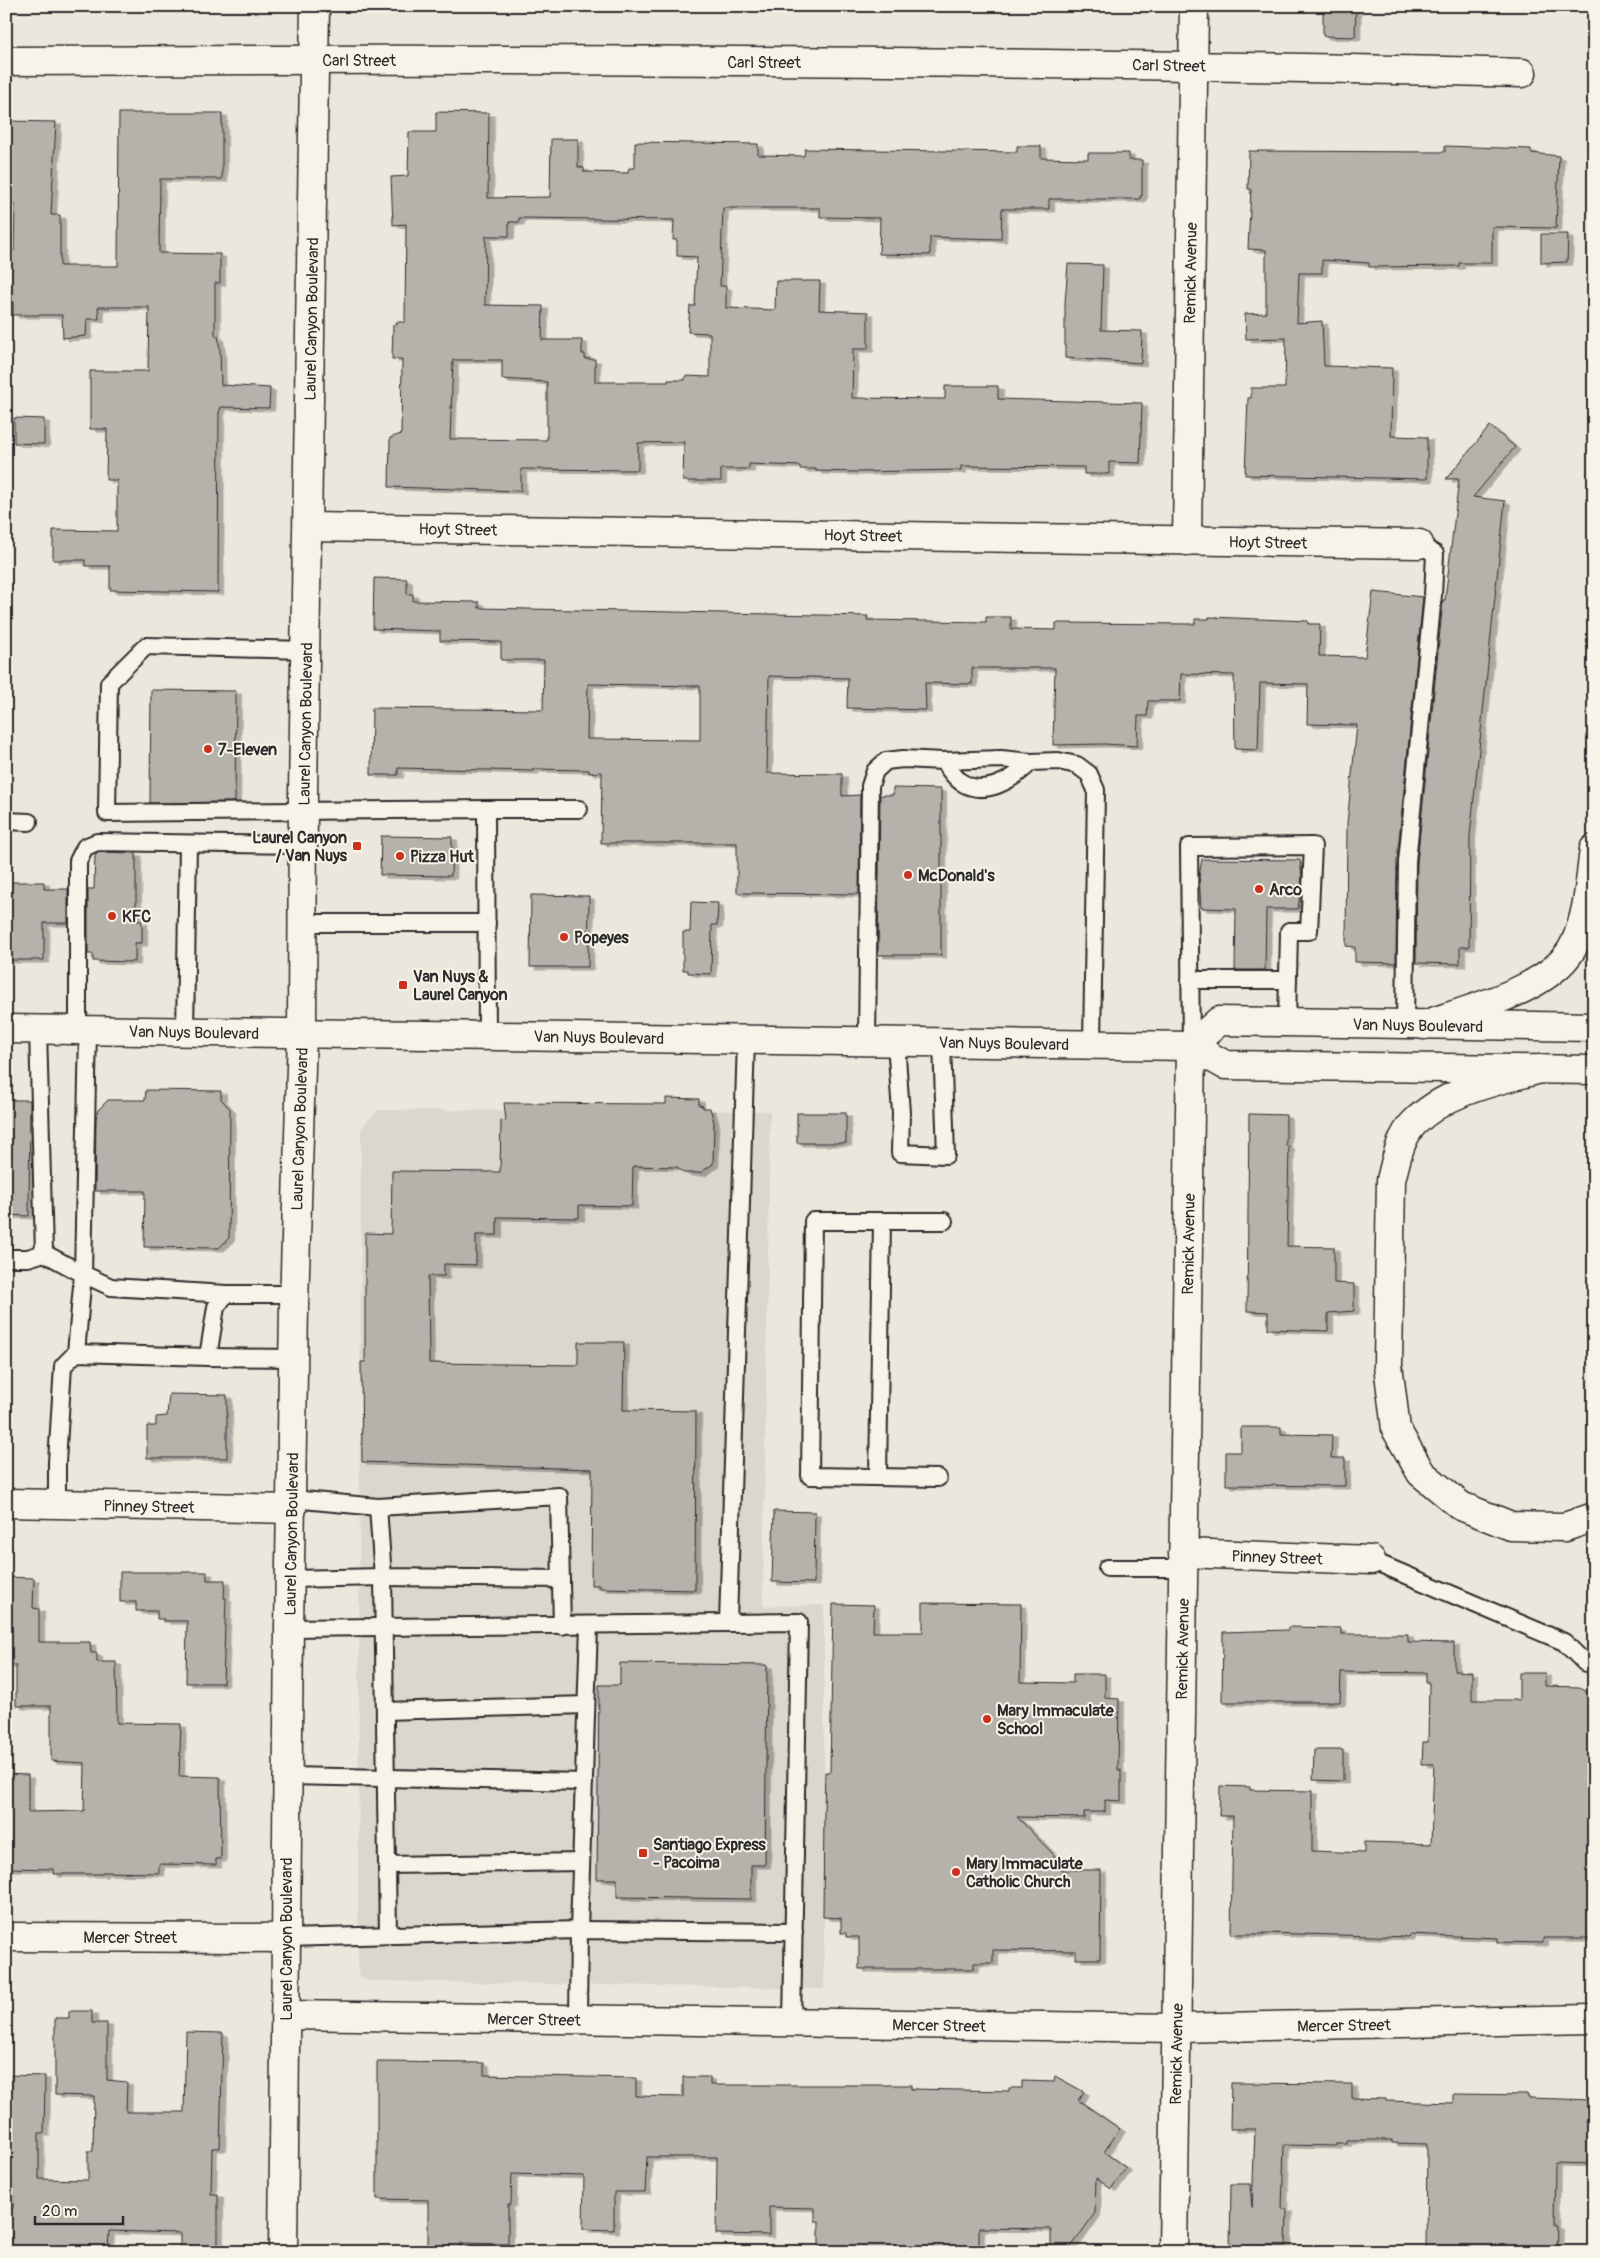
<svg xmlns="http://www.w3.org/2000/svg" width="1600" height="2258" viewBox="0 0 1600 2258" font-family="Pangolin,sans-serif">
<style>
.built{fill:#dbd7ce}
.building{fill:#b5b2ab;stroke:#2b2b2b;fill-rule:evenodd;filter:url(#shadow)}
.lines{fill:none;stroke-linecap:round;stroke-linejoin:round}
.lane-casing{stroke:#2b2b2b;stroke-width:20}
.street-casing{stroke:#2b2b2b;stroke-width:31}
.primary-casing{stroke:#2b2b2b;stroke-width:31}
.highway-casing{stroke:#2b2b2b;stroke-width:31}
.lane{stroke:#f7f3e8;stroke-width:16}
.street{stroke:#f7f3e8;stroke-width:28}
.primary{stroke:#f7f3e8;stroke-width:28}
.highway{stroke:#f7f3e8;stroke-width:28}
.poi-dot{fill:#c8321e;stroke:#f7f3e8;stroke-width:2}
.labels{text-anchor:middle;stroke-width:4;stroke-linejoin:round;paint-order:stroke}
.street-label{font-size:16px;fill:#2b2b2b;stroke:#f7f3e8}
.poi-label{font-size:16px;font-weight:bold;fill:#2b2b2b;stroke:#f7f3e8;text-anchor:start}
</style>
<defs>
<filter id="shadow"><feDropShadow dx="5.5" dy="3" stdDeviation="0" flood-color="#0004"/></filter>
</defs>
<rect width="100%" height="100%" fill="#ebe7dd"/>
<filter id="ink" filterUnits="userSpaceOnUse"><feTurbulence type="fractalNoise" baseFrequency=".02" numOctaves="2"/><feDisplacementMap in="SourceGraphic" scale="10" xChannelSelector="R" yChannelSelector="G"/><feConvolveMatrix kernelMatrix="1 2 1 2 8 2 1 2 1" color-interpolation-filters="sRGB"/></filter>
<g filter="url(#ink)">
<!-- built -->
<path class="built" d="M 377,1110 L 770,1111 L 763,1606 L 824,1605 L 824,1989 L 369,1981 L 358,1974 L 361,1129 Z"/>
<!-- building -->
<g class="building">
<path d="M 1323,6 L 1356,6 L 1355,37 L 1323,36 Z"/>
<path d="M 436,112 L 489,113 L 488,198 L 550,197 L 551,139 L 578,139 L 578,167 L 584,168 L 584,172 L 628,173 L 629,168 L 635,168 L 635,142 L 758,144 L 758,155 L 804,156 L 805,149 L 1017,152 L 1017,146 L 1041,146 L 1041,158 L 1088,159 L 1088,153 L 1129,153 L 1129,160 L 1142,160 L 1142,196 L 1140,196 L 1140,199 L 1049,199 L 1049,209 L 1002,209 L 1001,239 L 930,237 L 930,255 L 879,254 L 880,218 L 820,217 L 820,208 L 723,208 L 720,286 L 726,286 L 726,308 L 775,310 L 776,281 L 820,281 L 819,310 L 868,312 L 868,349 L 853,349 L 852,398 L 945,399 L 945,386 L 998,386 L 998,399 L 1142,403 L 1140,463 L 1109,462 L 1109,474 L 1084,474 L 1084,467 L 961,466 L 961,470 L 857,472 L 816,471 L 816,469 L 800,469 L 800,466 L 749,464 L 749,469 L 721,469 L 721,481 L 683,481 L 684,442 L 638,443 L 638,470 L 521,469 L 521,491 L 389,487 L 390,438 L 401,434 L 402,359 L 392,359 L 393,325 L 397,325 L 396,322 L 405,322 L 406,224 L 393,225 L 391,177 L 408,176 L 409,132 L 436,132 ZM 519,218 L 674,220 L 673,240 L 677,240 L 677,256 L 697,257 L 695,306 L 690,306 L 688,332 L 710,333 L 710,377 L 685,376 L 685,380 L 668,380 L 668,382 L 595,382 L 595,359 L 585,359 L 585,354 L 582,354 L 582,340 L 542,340 L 543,306 L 485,305 L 486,236 L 509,236 L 509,222 L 519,222 ZM 453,360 L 502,360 L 502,379 L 547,382 L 547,440 L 450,439 Z"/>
<path d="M 119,113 L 222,113 L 222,179 L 160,179 L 159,253 L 220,254 L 220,283 L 215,283 L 215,336 L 218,336 L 220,350 L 221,385 L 270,388 L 269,408 L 221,407 L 219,413 L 218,592 L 110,590 L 110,566 L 85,566 L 85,560 L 53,560 L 53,530 L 117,531 L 117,480 L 106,480 L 107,429 L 90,429 L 90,371 L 148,371 L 149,307 L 98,307 L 99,319 L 87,319 L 86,336 L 63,338 L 62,315 L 13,315 L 13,302 L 6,302 L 6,251 L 14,251 L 15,203 L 6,203 L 7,121 L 56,122 L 51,215 L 60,215 L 60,266 L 118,266 Z"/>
<path d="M 1445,146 L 1531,149 L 1531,153 L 1559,156 L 1556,228 L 1492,227 L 1492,263 L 1459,263 L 1459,266 L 1369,267 L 1369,263 L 1322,260 L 1322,273 L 1299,273 L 1297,323 L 1322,321 L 1324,366 L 1392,368 L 1391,436 L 1427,437 L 1427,479 L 1245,475 L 1248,398 L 1251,398 L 1251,388 L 1285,388 L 1286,338 L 1246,339 L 1245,314 L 1266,313 L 1266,250 L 1248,249 L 1251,189 L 1248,189 L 1249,151 L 1445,152 Z"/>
<path d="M 1541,234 L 1568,234 L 1567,262 L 1541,263 Z"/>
<path d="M 1068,264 L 1103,265 L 1101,330 L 1142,331 L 1141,363 L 1065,358 L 1065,303 Z"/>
<path d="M 14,418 L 44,419 L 44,444 L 14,443 Z"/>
<path d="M 1490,426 L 1515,447 L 1473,497 L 1505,501 L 1470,836 L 1469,947 L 1460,947 L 1460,964 L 1416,963 L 1417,863 L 1443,600 L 1445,600 L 1459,479 L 1446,479 Z"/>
<path d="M 374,578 L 407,579 L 407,594 L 413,594 L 413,601 L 479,602 L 479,608 L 868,616 L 867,620 L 986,622 L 986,617 L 1011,617 L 1011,629 L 1056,630 L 1056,623 L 1195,624 L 1195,619 L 1209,619 L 1209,617 L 1308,621 L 1308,624 L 1320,624 L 1319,656 L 1365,657 L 1373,592 L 1423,597 L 1397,861 L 1396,963 L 1355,962 L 1355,947 L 1346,946 L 1347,824 L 1357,725 L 1307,724 L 1308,684 L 1260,683 L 1258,750 L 1235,749 L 1234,675 L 1181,674 L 1180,701 L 1148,701 L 1147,716 L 1138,716 L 1137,746 L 1104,744 L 1053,745 L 1055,668 L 972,668 L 972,684 L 925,683 L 926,710 L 847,708 L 848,678 L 769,676 L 767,773 L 842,774 L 842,796 L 860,795 L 859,894 L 737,893 L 737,843 L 601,843 L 602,772 L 589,773 L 589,770 L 533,769 L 533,771 L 398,768 L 398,775 L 371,775 L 372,708 L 543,710 L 544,660 L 501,660 L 501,642 L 440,641 L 440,631 L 373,629 ZM 588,684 L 700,686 L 700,740 L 587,739 Z"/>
<path d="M 151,690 L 236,691 L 235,802 L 150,803 Z"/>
<path d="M 893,788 L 941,789 L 941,955 L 878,955 L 880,795 L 893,795 Z"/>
<path d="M 381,836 L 452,837 L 451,876 L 380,875 Z"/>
<path d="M 99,852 L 136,853 L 136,921 L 142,921 L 142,943 L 135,943 L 135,962 L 93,961 L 93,954 L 88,954 L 88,889 L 94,889 L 95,854 Z"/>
<path d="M 1202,859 L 1300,860 L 1302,877 L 1298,909 L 1266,909 L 1265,970 L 1235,970 L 1236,909 L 1201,908 L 1199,876 Z"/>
<path d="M 6,882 L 44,882 L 44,889 L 68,889 L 68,923 L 44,923 L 44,960 L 6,960 Z"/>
<path d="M 531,895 L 589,896 L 588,967 L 530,967 Z"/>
<path d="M 691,902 L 718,903 L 717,925 L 712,925 L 711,974 L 688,973 L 688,970 L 683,970 L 683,932 L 690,932 Z"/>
<path d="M 146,1090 L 221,1091 L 221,1099 L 230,1109 L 229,1238 L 219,1248 L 144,1247 L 145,1191 L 95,1191 L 96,1118 L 98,1110 L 108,1100 L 145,1100 Z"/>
<path d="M 666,1098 L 699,1099 L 699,1105 L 703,1106 L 703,1108 L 710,1108 L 714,1122 L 713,1164 L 700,1173 L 684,1173 L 677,1167 L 633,1166 L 632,1206 L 579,1205 L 579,1218 L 497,1217 L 497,1235 L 476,1235 L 476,1265 L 444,1264 L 444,1276 L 428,1276 L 429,1363 L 578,1365 L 578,1342 L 624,1342 L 623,1410 L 696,1411 L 695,1590 L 600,1588 L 600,1585 L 591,1585 L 592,1469 L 362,1462 L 361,1362 L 365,1362 L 365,1233 L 391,1234 L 392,1171 L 500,1172 L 501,1120 L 506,1121 L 504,1103 L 666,1104 Z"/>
<path d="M 6,1100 L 30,1100 L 29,1216 L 6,1215 Z"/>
<rect x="797" y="1113" width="49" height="30"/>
<path d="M 1249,1114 L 1286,1115 L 1286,1146 L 1289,1146 L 1287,1246 L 1334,1247 L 1334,1283 L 1354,1284 L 1354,1311 L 1328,1313 L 1328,1331 L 1268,1329 L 1268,1312 L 1247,1311 Z"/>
<path d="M 169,1394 L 227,1395 L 227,1458 L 147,1458 L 147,1426 L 156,1426 L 156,1417 L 167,1416 Z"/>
<path d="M 1241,1427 L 1281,1427 L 1281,1434 L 1332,1435 L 1331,1458 L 1345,1458 L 1345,1486 L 1226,1485 L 1226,1452 L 1241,1452 Z"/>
<path d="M 774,1511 L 815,1512 L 814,1583 L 772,1582 Z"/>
<path d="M 120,1572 L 207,1572 L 207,1580 L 225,1580 L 224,1598 L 226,1598 L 223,1683 L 186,1683 L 187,1621 L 164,1621 L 164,1619 L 157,1619 L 157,1611 L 136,1611 L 136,1602 L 120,1602 Z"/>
<path d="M 6,1577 L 34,1578 L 33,1608 L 39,1609 L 39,1642 L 90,1642 L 91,1653 L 97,1653 L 97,1662 L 116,1662 L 117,1723 L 181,1724 L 179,1776 L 220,1777 L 221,1859 L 216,1859 L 216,1865 L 159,1864 L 159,1873 L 102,1872 L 102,1874 L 53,1874 L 53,1869 L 6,1868 L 6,1774 L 28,1775 L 28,1812 L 84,1811 L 85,1763 L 51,1761 L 51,1706 L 16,1706 L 16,1665 L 6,1665 Z"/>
<path d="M 923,1603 L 1021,1604 L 1020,1682 L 1073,1683 L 1073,1674 L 1105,1674 L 1105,1698 L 1119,1699 L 1118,1770 L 1121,1770 L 1121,1801 L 1105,1800 L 1105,1812 L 1084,1812 L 1084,1818 L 1017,1817 L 1053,1854 L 1061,1870 L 1101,1870 L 1100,1959 L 1076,1959 L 1076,1951 L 993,1950 L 993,1963 L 974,1963 L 974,1969 L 859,1969 L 859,1937 L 846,1937 L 846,1933 L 841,1933 L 841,1918 L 823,1917 L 824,1813 L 825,1772 L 830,1772 L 833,1604 L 874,1605 L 873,1632 L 923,1632 Z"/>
<path d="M 1288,1627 L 1341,1628 L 1341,1634 L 1408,1634 L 1408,1642 L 1454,1643 L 1454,1671 L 1472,1672 L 1472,1700 L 1519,1700 L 1519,1673 L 1545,1673 L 1545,1686 L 1579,1687 L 1594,1697 L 1594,1938 L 1543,1938 L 1543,1943 L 1498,1942 L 1498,1938 L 1410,1934 L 1409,1937 L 1263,1933 L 1264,1934 L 1231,1934 L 1233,1816 L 1219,1816 L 1220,1786 L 1250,1787 L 1250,1790 L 1312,1791 L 1312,1851 L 1364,1853 L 1364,1842 L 1431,1844 L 1434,1764 L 1422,1764 L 1423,1742 L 1428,1742 L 1429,1683 L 1426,1683 L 1426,1673 L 1341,1672 L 1340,1702 L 1222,1702 L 1223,1632 L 1288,1630 Z"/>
<path d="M 620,1663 L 767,1665 L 765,1865 L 751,1865 L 751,1899 L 617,1897 L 617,1879 L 597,1879 L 599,1685 L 620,1685 Z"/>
<path d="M 1314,1750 L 1343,1750 L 1343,1781 L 1313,1780 Z"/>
<path d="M 69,2011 L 92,2011 L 92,2023 L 107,2023 L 107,2080 L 127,2082 L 126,2112 L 184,2112 L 186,2032 L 223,2033 L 220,2148 L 212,2148 L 211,2194 L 218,2194 L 218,2252 L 180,2252 L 180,2233 L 109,2231 L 108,2251 L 72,2249 L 72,2252 L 6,2252 L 6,2208 L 13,2208 L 12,2124 L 6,2124 L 6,2075 L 45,2076 L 44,2133 L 39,2133 L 39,2179 L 88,2180 L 88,2151 L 93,2151 L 94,2096 L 55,2095 L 55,2018 L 69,2018 Z"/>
<path d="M 377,2062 L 484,2063 L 484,2075 L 636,2078 L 636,2096 L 683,2097 L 683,2077 L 710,2077 L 710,2085 L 911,2085 L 911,2089 L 1009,2091 L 1009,2088 L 1022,2088 L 1022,2081 L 1054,2082 L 1055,2076 L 1084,2092 L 1078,2100 L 1120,2129 L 1104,2152 L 1126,2168 L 1111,2189 L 1096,2178 L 1095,2213 L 1069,2250 L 1051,2249 L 1051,2229 L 979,2228 L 979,2252 L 849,2252 L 850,2247 L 819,2246 L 819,2221 L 815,2221 L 815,2208 L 769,2207 L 769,2235 L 716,2234 L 717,2157 L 647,2157 L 645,2192 L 614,2192 L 614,2230 L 583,2229 L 584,2176 L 512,2174 L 511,2204 L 508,2204 L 508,2244 L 461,2243 L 460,2252 L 428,2252 L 428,2200 L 377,2199 Z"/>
<path d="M 1231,2083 L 1352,2084 L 1352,2098 L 1386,2099 L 1386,2101 L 1453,2103 L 1453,2094 L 1528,2095 L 1528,2098 L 1594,2100 L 1594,2164 L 1555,2163 L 1554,2225 L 1557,2225 L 1556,2252 L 1426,2252 L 1427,2144 L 1392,2143 L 1392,2140 L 1346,2140 L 1346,2143 L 1336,2143 L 1336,2146 L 1284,2145 L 1282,2209 L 1287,2209 L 1286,2246 L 1253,2246 L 1253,2252 L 1230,2252 L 1231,2184 L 1250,2184 L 1252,2208 L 1255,2129 L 1230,2129 Z"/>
</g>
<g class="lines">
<!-- lane casing -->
<g class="lane-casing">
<g id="lane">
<path d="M 306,650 L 146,646 L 109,683 L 107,813 L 486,809 L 487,1036"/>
<path d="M 943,761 C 948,768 954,777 961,782 C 985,798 1014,779 1031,762"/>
<path d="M 486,809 L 579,809"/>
<path d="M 6,821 L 29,822"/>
<path d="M 303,923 L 487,923"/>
<path d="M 1190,980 L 1288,980"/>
<path d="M 1405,1025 L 1407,862 L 1433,595 L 1435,554 L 1419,544"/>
<path d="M 38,1030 L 44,1253"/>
<path d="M 78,1030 L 78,861 L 85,847 L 97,842 L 303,845"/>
<path d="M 185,1032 L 188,844"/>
<path d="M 746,1040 L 728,1623 L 799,1622 L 792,2023"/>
<path d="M 867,1041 L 870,786 L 875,771 L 886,761 L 903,759 L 943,761 L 1001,759 L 1031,762 L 1058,761 L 1077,765 L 1089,774 L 1096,790 L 1092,1045"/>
<path d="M 896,1042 L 901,1113 L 900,1153 L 946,1155 L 942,1043"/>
<path d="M 1191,1046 L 1189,847 L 1313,846 L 1309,931 L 1289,931 L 1287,1023"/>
<path d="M 6,1258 L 28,1258 L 44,1253 L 83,1274 L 76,1353"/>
<path d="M 226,1294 L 294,1294"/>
<path d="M 208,1357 L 293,1358"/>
<path d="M 878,1477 L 882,1221"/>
<path d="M 938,1478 L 810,1476 L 813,1221 L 944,1221"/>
<path d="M 292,1499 L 378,1507 L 559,1496 L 562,1626"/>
<path d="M 57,1504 L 57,1462 L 63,1366 L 76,1353 L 208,1357 L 216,1307 L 226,1294 L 111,1287 L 83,1274 L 88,1030"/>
<path d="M 378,1507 L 383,1577 L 561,1579"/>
<path d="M 1371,1560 L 1564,1642 L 1585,1663"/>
<path d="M 1107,1568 L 1183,1568"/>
<path d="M 290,1579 L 383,1577 L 387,1865 L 581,1862"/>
<path d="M 289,1628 L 728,1623"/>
<path d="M 385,1711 L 586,1705"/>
<path d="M 287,1776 L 584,1782"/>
<path d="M 387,1865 L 388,1935"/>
<path d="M 285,1938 L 579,1930 L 589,1625"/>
<path d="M 578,2020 L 579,1930 L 794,1932"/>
</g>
</g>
<!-- street casing -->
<g class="street-casing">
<g id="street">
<path d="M 6,61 C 511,58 1017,60 1522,73"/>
<path d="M 308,527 L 1419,544"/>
<path d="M 1187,541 L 1194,6"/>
<path d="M 6,1503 L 292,1509"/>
<path d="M 1183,1553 L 1371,1560"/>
<path d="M 6,1937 L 285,1938"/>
<path d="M 286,2015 L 1176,2028 L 1592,2019"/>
<path d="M 1173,2252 L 1191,1046"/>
</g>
</g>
<!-- primary casing -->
<g class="primary-casing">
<g id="primary">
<path d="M 6,1029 L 1191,1046 L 1225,1065 L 1594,1070"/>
<path d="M 1191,1046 L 1219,1021 L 1594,1027"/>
<path d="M 283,2252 L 289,1628 L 294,1306 L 302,1033 L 303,794 L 315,6"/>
</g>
</g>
<!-- highway casing -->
<g class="highway-casing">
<g id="highway">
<path d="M 1424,1025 C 1468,1009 1555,989 1575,943 C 1588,914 1590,881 1594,849"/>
<path d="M 1540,1069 C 1497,1081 1447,1090 1414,1123 C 1400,1137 1396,1161 1391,1180 L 1388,1365 L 1396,1429 L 1421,1473 L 1461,1506 L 1511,1526 L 1565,1527 L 1594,1517"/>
</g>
</g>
<!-- lane -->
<use href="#lane" class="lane"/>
<!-- street -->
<use href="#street" class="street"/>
<!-- primary -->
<use href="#primary" class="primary"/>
<!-- highway -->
<use href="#highway" class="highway"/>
</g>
</g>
<!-- markers -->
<g class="poi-dot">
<circle cx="208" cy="749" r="5"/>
<rect x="352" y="841" width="10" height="10" rx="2.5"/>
<circle cx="400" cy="856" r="5"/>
<circle cx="908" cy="875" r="5"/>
<circle cx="1259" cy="889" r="5"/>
<circle cx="112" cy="916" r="5"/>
<circle cx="564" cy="937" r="5"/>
<rect x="398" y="980" width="10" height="10" rx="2.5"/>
<circle cx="987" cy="1719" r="5"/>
<rect x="638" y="1848" width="10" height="10" rx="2.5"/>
<circle cx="956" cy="1872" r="5"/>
</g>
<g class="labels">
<!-- street labels -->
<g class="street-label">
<text x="359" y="66">Carl Street</text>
<text x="764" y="68">Carl Street</text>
<text transform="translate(1169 65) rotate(1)" y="6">Carl Street</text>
<text transform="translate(1190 273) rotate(-89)" y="6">Remick Avenue</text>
<text transform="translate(311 319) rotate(-89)" y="6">Laurel Canyon Boulevard</text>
<text transform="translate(458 529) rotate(1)" y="6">Hoyt Street</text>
<text transform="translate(863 535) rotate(1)" y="6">Hoyt Street</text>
<text transform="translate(1268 542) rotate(1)" y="6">Hoyt Street</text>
<text transform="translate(305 724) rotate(-89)" y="6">Laurel Canyon Boulevard</text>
<text transform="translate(1418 1025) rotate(1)" y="6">Van Nuys Boulevard</text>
<text transform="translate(194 1032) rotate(1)" y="6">Van Nuys Boulevard</text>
<text transform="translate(599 1037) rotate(1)" y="6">Van Nuys Boulevard</text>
<text transform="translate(1004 1043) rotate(1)" y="6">Van Nuys Boulevard</text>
<text transform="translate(299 1129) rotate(-88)" y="6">Laurel Canyon Boulevard</text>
<text transform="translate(1188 1244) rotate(-89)" y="6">Remick Avenue</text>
<text transform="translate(149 1506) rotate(1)" y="6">Pinney Street</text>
<text transform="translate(291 1534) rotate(-89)" y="6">Laurel Canyon Boulevard</text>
<text transform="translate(1277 1557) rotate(2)" y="6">Pinney Street</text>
<text transform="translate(1182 1649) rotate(-89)" y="6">Remick Avenue</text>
<text x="130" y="1943">Mercer Street</text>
<text transform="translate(286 1939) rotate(-90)" y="6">Laurel Canyon Boulevard</text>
<text transform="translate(534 2019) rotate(1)" y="6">Mercer Street</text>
<text transform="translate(939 2025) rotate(1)" y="6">Mercer Street</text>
<text transform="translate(1344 2025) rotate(-1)" y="6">Mercer Street</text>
<text transform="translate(1176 2054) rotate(-89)" y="6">Remick Avenue</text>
</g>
<!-- poi labels -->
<g class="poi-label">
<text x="218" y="755">7-Eleven</text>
<text x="347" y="843" text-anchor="end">Laurel Canyon<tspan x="347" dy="18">/ Van Nuys</tspan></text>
<text x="410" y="862">Pizza Hut</text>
<text x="918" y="881">McDonald's</text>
<text x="1269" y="895">Arco</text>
<text x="122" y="922">KFC</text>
<text x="574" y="943">Popeyes</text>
<text x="413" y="982">Van Nuys &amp;<tspan x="413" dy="18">Laurel Canyon</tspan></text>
<text x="997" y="1716">Mary Immaculate<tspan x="997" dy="18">School</tspan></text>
<text x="653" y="1850">Santiago Express<tspan x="653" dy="18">- Pacoima</tspan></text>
<text x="966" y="1869">Mary Immaculate<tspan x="966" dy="18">Catholic Church</tspan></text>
</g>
</g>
<!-- margin -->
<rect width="1600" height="2258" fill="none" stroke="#f7f3e8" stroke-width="25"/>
<rect x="12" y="12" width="1575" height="2233" fill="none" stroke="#2b2b2b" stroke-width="2" filter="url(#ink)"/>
<!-- scale -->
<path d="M35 2216v8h88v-8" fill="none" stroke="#2b2b2b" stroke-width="2.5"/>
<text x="42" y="2216" font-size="15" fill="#2b2b2b" stroke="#f7f3e8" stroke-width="4" paint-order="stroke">20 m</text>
</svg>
